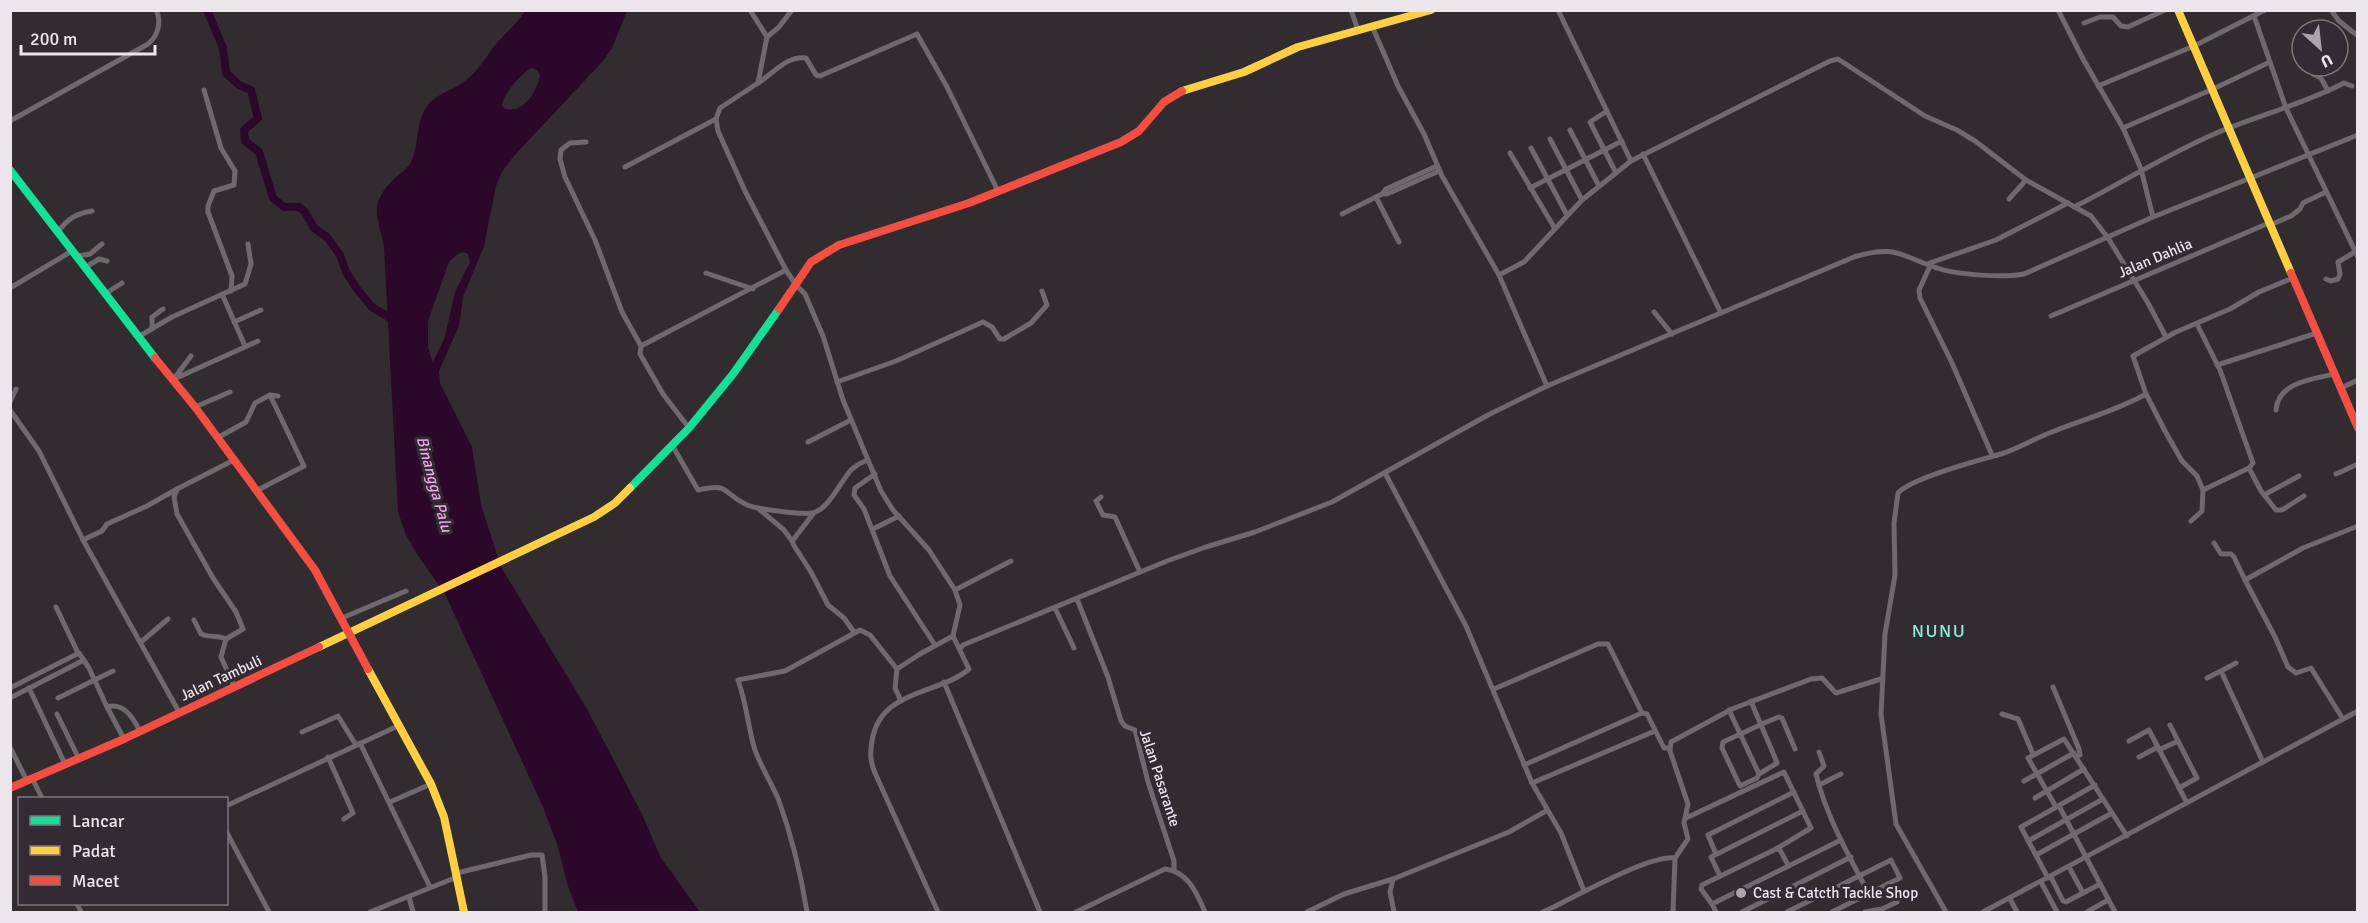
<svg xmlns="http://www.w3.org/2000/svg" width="2368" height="923" viewBox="0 0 2368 923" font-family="Signika,sans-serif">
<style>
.water{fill:#2b072a;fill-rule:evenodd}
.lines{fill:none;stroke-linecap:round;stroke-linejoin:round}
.river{stroke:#2b072a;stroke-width:8}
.street{stroke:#6f686e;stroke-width:5}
.fast{stroke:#16e098;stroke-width:8}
.slow{stroke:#ffcf43;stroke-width:8}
.jam{stroke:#f24e42;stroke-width:8}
.poi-dot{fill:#aba4aa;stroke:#342a33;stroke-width:2}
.labels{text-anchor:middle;stroke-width:6;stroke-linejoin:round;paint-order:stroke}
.street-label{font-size:15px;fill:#ece5eb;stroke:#342a33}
.poi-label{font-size:15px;fill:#ece5eb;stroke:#342a33;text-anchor:start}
.water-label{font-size:16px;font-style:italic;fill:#eba6e5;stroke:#342a33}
.quarter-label{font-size:18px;letter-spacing:1.5px;fill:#86ebd7;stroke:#342a33}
</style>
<rect width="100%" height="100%" fill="#322c31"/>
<!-- water -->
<path class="water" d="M 525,11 L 627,11 L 612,48 L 603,61 L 513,157 L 502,172 L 496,186 L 484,246 L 463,297 L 459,326 L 439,371 L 440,383 L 472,447 L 481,505 L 501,567 L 587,709 L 642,814 L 661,858 L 700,912 L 578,912 L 568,886 L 557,844 L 543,807 L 445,594 L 417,554 L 406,535 L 398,512 L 384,248 C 380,218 366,208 392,181 C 398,174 407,170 411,162 C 419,145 416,125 425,109 C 435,93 453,91 466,80 C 478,71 486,57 495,45 C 505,33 517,24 525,11 ZM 531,68 L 537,70 L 540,75 C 537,92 524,113 505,109 L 502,106 C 503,94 521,74 531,68 ZM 463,252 L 468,254 L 470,262 L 455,292 L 445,337 L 433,362 L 428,348 L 428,321 L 449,262 L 458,254 Z"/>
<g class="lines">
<!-- river -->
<path class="river" d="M 207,10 L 223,48 L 226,73 L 239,85 L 251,90 L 258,118 L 244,130 L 245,141 L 259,152 L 273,198 L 284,207 L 299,207 L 305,212 L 314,228 L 327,237 L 340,255 L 346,272 L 357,289 L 372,307 L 397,322"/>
<!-- street -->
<g class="street">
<path d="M 750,10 L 767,37 L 758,83 L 720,108 L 716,119 L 718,131 L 745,191 L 786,270 L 796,285 L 805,294 L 823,336 L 843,400 L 881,491 L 893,510 L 929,550 L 955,590 L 960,605 L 953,636 L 969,669 C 939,695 880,689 872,741 C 870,753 870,761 875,773 L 938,912"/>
<path d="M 1351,10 L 1358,30"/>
<path d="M 1558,10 L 1631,161"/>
<path d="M 2058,10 L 2083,59 L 2123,128 L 2141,169 L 2153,217"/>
<path d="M 2331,10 L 2339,21 L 2358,36"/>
<path d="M 2254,16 L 2286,108 L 2358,257"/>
<path d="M 2084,23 L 2100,17 L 2113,17 L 2121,26 L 2128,27 L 2165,10"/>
<path d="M 1372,26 L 1398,86 L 1424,134 L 1442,176 L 1499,275 L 1547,386"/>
<path d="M 767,37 L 779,27 L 792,10"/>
<path d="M 2310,66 L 2313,74 L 2321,78 L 2328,91"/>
<path d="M 758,83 C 773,74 787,55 806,58 L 816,75 L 820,76 L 917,34 L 947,87 L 998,191"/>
<path d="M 2098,86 L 2194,46 L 2265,10"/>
<path d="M 204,90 L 221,148 L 235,171 L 234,185 L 214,191 L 208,206 L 208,212 L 232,276 L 231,291"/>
<path d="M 1607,111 L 1590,122 L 1616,173"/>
<path d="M 10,121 L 148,44 C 158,36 162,22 156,10"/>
<path d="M 2123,128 L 2213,89 L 2270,62"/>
<path d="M 1570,130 L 1599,186"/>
<path d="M 1550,139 L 1582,200"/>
<path d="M 586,142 L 570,143 L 561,150 L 560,159 L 565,177 L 595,240 L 622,312 L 641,346 L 640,354 L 663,394 L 689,428"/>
<path d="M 1531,148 L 1567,215"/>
<path d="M 1510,153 L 1554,227"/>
<path d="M 1643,154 L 1721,313"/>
<path d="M 625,167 L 716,119"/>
<path d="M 1530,188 L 1622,141"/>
<path d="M 1382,194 L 1386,189 L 1437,166"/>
<path d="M 1376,197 L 1399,242"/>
<path d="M 2009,199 L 2026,180"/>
<path d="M 2074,207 C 2120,184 2164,156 2212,135 C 2255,116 2302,105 2344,83 L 2352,86"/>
<path d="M 1342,214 L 1382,194 L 1387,194 L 1439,171"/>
<path d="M 2270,225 L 2291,216 L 2300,209 L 2303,203 L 2326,192"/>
<path d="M 58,232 C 67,219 77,213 92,211"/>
<path d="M 77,256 L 90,254 L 102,244"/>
<path d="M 1927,264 L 1996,240 L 2068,203"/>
<path d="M 1930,266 L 1919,290 L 1920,298 L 1952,363 L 1992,455"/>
<path d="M 86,267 L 99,259 L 107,261"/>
<path d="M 706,273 L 753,289"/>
<path d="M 1499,275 L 1524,262 L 1582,200 L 1631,161 L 1830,61 L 1838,59 L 1925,116 L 1957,130 L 1975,141 L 2026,180 L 2091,216 L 2108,238 L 2148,303 L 2166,337"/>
<path d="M 2326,279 L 2331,281 L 2338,279 L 2340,274 L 2338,262 L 2355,252"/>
<path d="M 10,288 L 72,251"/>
<path d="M 105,294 L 122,283"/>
<path d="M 222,294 L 245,346"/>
<path d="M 1654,312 L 1672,334"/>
<path d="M 2051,316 L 2269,223"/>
<path d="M 234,322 L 261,310"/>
<path d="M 2197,324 L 2220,370 L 2253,463 L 2249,468 L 2203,490 L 2197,476 L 2182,461 L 2165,431 L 2146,394 L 2133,356 L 2176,332 L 2230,309 L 2259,292 L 2293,278"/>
<path d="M 152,329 L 152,317 L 163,309"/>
<path d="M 138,337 L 172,317 L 245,284 L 251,264 L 248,244"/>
<path d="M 641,346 L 786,270"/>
<path d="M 2217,365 L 2317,333"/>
<path d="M 176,376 L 191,356"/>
<path d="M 172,380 L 258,341"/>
<path d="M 837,382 L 896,361 L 983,322 L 992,327 L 1000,339 L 1004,339 L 1031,323 L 1047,305 L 1042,291"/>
<path d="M 2341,388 L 2358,380"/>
<path d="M 10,402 L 16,389"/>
<path d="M 195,407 L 230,392"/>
<path d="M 10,410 L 39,451 L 83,540 L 179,712"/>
<path d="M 2276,410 C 2278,382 2313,379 2335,374"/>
<path d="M 217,438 L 246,422 L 255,403 L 270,395 L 278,396"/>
<path d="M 808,442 L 851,420"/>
<path d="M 672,445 L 698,490 C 731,482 722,494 747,505 C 756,509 803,515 812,513 C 829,510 841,480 852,469 C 857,465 862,462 868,460"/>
<path d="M 2249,468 L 2261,491 L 2276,510 L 2282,510 L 2304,496"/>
<path d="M 1385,473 L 1466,626 L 1532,783 L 1561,833 L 1584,891"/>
<path d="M 875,474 L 855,488 L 854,495 L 864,509 L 890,576 L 935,645"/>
<path d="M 2336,474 L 2358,464"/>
<path d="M 256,491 L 304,466 L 270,395"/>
<path d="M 2264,495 L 2299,476"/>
<path d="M 1101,497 L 1096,501 L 1103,515 L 1115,517 L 1140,572"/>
<path d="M 759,509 L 784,530 L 792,541"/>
<path d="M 813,514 L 793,540 L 793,544 L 811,572 L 828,605 L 844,618 L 854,632"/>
<path d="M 2191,521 L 2202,511 L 2203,490"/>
<path d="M 873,529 L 899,516"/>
<path d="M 83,540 L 102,531 L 107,524 L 147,506 L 177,489"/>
<path d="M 2214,543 L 2221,554 L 2231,554 L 2234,557 L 2245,580"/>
<path d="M 955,590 L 1011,561"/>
<path d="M 1077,599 L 1108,677 L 1121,721 L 1125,726 L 1135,730 L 1148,782 L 1174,861 L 1174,870"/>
<path d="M 56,607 L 78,653"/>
<path d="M 1055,608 L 1074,648"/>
<path d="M 342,618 L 406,591"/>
<path d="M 194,620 L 201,634 C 210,638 219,635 226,639 L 243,629 L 236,612 L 213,578 L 177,514 L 174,497 L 177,489 L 234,460"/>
<path d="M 226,639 L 221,657 L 234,686"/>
<path d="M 141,642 L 168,619"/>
<path d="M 960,649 L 963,645 L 1167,561 L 1206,547 L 1255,532 L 1332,502 L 1488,415 L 1547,386 L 1854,257 C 1896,244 1900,256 1937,268 C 1957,275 2004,278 2024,274 L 2153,217 L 2358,135"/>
<path d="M 2236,663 L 2221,671 L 2263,762"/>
<path d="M 2207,678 L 2221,671"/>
<path d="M 944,682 L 1040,912"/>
<path d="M 2053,687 L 2079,749 L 2080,755 L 2077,757"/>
<path d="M 10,688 L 79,653 L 89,668 L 107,707 C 124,702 133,718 140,731"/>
<path d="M 29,688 L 65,764"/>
<path d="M 1494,689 L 1598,644 L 1608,644 L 1642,713"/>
<path d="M 10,698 L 84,660"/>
<path d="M 58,698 L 113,671"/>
<path d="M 901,701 L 895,688 L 897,669 L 920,654 L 953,636"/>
<path d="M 1751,701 C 1759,722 1769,742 1777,763 L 1759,774 L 1757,778 L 1740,786 L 1722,748 L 1723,742 C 1742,734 1760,724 1779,717 L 1782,718 L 1795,749"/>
<path d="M 107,707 L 124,739"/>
<path d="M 1729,710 L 1759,774"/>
<path d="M 57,714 L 79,759"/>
<path d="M 2002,714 L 2018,719 L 2033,754"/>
<path d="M 2343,719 L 2311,668 L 2296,673 L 2288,667 L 2275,637 L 2245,580 L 2303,548 L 2358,526"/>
<path d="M 2170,725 L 2178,741"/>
<path d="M 302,732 L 338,716 L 356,745"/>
<path d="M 2129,741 L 2149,730 L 2187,803"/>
<path d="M 360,743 L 430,887"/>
<path d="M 10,747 L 27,781"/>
<path d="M 2159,750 L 2178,741 L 2197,778 L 2179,788"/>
<path d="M 1819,752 L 1824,766 L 1816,774 C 1826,816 1849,856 1869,894"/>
<path d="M 328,757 L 353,813 L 344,819"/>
<path d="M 2139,757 L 2158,747"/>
<path d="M 1524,765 L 1642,713 L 1647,714 L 1664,748 L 1669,748"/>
<path d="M 32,778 L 42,798"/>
<path d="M 2024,781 L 2074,753"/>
<path d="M 1532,783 L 1655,731"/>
<path d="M 1819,785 L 1841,774"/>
<path d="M 2035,798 L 2084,769"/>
<path d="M 390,802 L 431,784"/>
<path d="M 226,806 L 400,725"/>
<path d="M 2059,806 L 2115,912"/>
<path d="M 2056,807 L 2028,758 L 2064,739 L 2127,836"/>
<path d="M 1686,818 L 1784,772 L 1811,828 L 1776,849"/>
<path d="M 226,831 L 269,912"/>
<path d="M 2028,841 L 2103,799"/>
<path d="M 1716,854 L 1708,835 L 1794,792"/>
<path d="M 2036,855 L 2112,813"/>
<path d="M 2069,867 L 2083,893"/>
<path d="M 457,873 L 531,855 L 542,855 L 545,877 L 545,912"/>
<path d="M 1720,876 L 1711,857 L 1803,811"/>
<path d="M 2051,877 L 2063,901 L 2066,902 L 2100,884"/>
<path d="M 2048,878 L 2021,827 L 2095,785"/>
<path d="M 1393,879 L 1390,892 L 1394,912"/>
<path d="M 2041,882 L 2057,912"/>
<path d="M 409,897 L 413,912"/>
<path d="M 2010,899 L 2017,912"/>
<path d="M 77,904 L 81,912"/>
<path d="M 1712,904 L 1701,889 L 1702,885 L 1776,849 L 1780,850 L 1788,865"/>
<path d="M 370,912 L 457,877"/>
<path d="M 807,912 C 801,875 792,837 779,801 C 772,783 760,766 754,747 C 748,725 746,702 738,680 L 785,671 L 860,630 L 870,635 L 897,669"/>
<path d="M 1076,912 L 1165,869 C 1188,871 1197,894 1205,912"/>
<path d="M 1307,912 L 1344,894 L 1393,879 L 1509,832 L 1546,811"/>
<path d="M 1543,912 C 1572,899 1647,855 1675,858"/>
<path d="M 1673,912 L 1675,858 L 1688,839 L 1684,823 L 1688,804 L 1670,751 L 1671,742 L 1732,709 L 1811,679 L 1822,678 L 1836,693 L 1881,679"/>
<path d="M 1716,912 L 1712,904 L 1841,840"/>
<path d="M 1742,912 L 1851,857"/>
<path d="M 1787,912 L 1891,860 L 1900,878 L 1832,912"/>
<path d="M 1865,912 L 1882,909 L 1897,902 L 1887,884"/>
<path d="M 1946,912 L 1896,824 L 1881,714 L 1885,634 L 1895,575 L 1894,523 L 1898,493 C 1911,478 1980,460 2001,454 C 2018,449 2035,438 2052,432 C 2084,419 2116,411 2146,394"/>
<path d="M 1983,912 L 2358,711"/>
<path d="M 2087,912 L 2108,900"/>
</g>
<!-- fast -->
<g class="fast">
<path d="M 10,170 L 155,358"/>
<path d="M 630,488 L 689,428 L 733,374 L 779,309"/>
</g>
<!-- slow -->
<g class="slow">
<path d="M 2178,10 L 2291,273"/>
<path d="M 1182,91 L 1244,72 L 1298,47 L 1431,10"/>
<path d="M 319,647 L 594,517 L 615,503 L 630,488"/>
<path d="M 368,669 L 431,784 L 444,817 L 464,912"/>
</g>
<!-- jam -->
<g class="jam">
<path d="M 2291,273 L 2358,428"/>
<path d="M 779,309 L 811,262 L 839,245 L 969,203 L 1121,142 L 1139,131 L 1164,102 L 1182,91"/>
<path d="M 155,358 L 195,407 L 315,570 L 368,669"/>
<path d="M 10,788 L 124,739 L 319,647"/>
</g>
</g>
<!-- markers -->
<circle class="poi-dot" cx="1741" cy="893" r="6"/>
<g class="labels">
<!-- street labels -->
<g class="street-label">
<text transform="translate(2155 258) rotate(-23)" y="5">Jalan Dahlia</text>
<text transform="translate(221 678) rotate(-25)" y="5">Jalan Tambuli</text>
<text transform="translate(1160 778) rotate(72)" y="5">Jalan Pasarante</text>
</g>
<!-- poi labels -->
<g class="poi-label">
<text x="1753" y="898">Cast &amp; Catcth Tackle Shop</text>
</g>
<!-- water labels -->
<g class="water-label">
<text transform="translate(435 484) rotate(75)" y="6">Binangga Palu</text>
</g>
<!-- quarter labels -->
<g class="quarter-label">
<text x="1939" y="637">NUNU</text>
</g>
</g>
<!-- border -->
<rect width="2368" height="923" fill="none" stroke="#ece5eb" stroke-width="24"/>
<!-- legend -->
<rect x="18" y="797" width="210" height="108" fill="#342a33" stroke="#7e757d" stroke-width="1.5"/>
<rect x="30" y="816" width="30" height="9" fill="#16e098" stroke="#7e757d" stroke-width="1.5"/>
<text x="72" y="827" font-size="18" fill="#ece5eb">Lancar</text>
<rect x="30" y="846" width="30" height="9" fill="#ffcf43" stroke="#7e757d" stroke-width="1.5"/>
<text x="72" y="857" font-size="18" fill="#ece5eb">Padat</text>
<rect x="30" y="876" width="30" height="9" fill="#f24e42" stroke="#7e757d" stroke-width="1.5"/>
<text x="72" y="887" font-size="18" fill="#ece5eb">Macet</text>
<!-- north arrow -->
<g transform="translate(2320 48) rotate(153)"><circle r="28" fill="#342a33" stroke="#7e757d" stroke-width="1.5"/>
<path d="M0-4.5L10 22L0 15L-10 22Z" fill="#aba4aa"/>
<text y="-9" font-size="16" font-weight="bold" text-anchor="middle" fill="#ece5eb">U</text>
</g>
<!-- scale -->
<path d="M21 45v9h134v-9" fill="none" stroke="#ece5eb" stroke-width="3"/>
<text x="30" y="45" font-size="18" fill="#ece5eb" stroke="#342a33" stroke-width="4.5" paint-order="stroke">200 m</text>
</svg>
